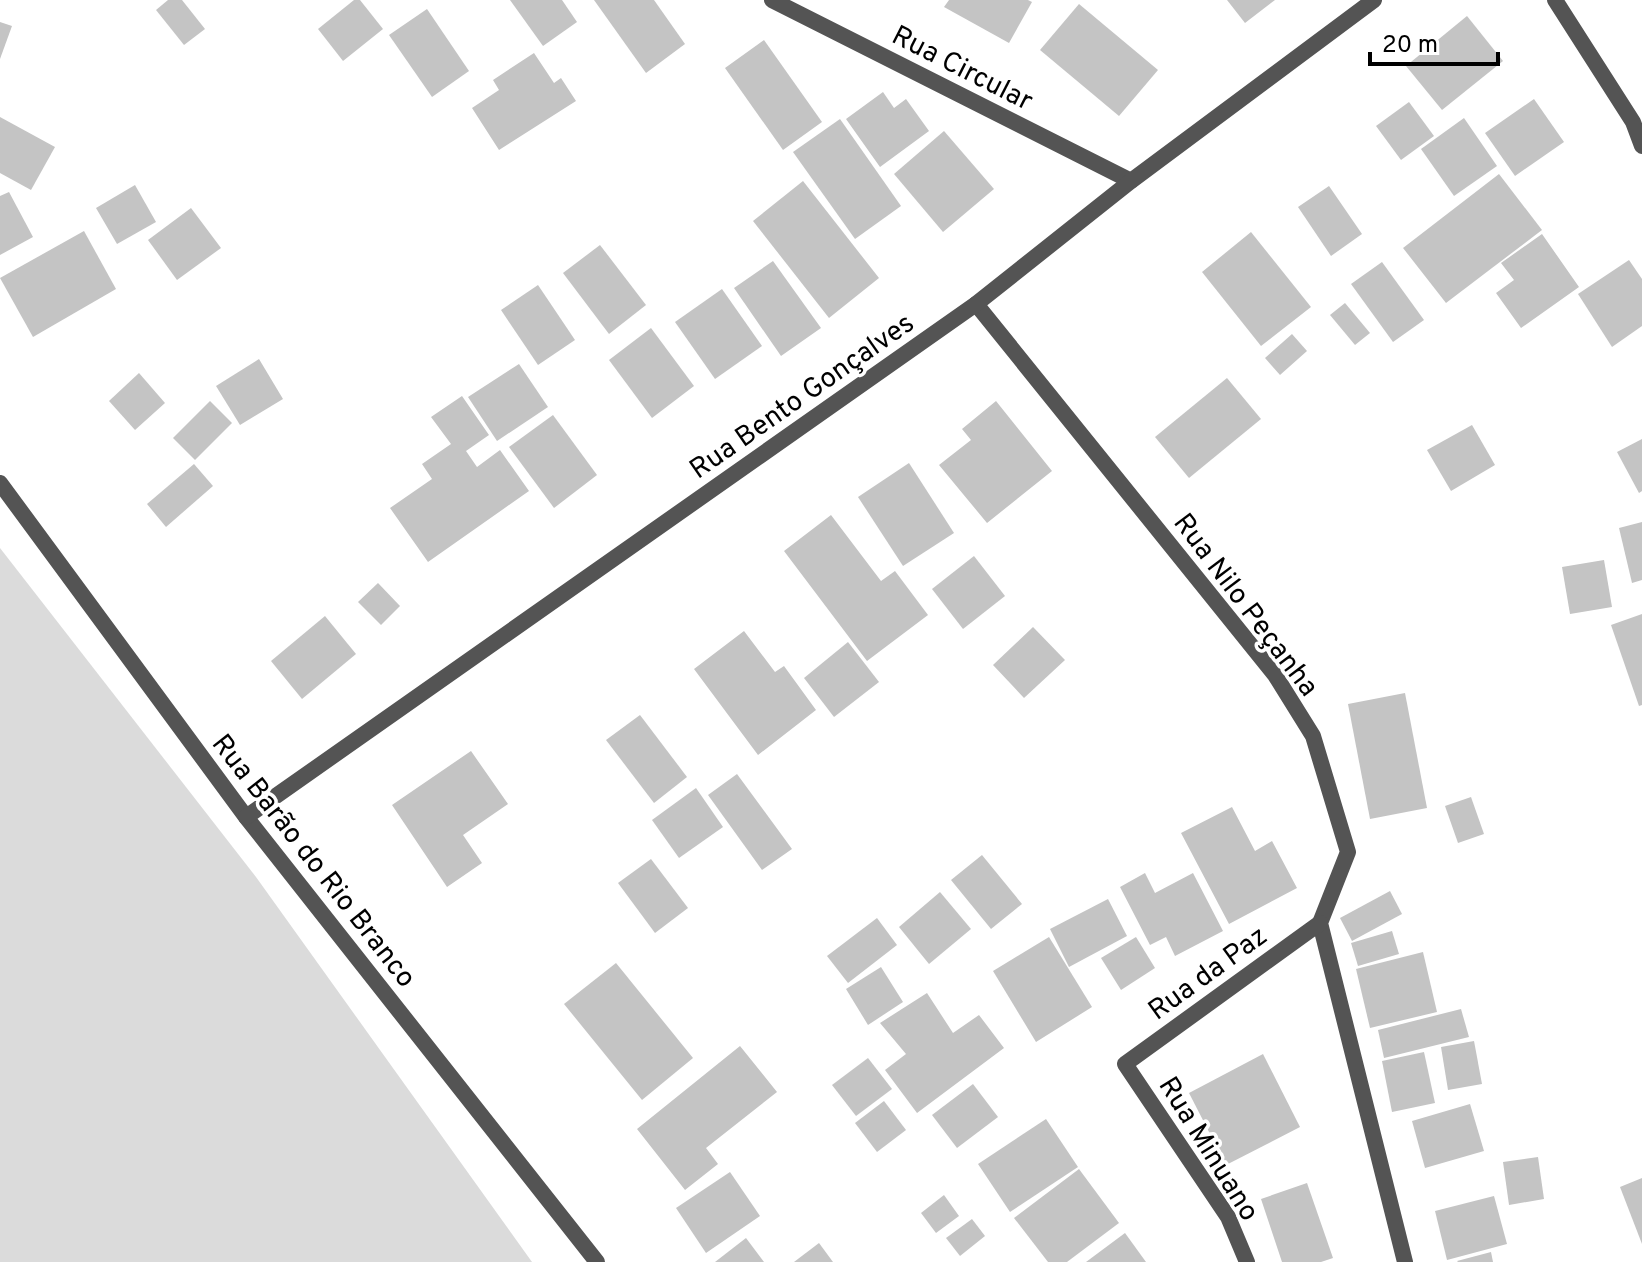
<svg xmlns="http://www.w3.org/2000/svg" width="1642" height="1262" viewBox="0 0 1642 1262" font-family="Overpass,sans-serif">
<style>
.green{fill:#dbdbdb}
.building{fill:#c4c4c4}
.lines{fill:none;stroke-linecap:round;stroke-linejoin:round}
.minor{stroke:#545454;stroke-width:16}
.tertiary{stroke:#545454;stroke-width:16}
.labels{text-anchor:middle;stroke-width:7;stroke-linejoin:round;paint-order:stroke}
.street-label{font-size:28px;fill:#000;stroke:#fff}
</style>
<rect width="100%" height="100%" fill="#fff"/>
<!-- green -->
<path class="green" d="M 0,548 L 256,877 L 532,1262 L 0,1262 Z"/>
<!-- building -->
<g class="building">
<path d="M 168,0 L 182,0 L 205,29 L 184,45 L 156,10 Z"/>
<path d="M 354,0 L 360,0 L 383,29 L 343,61 L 318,29 Z"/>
<path d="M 510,0 L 562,0 L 577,22 L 543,46 Z"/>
<path d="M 594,0 L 654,0 L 685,44 L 646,73 Z"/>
<path d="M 949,0 L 1028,0 L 1032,2 L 1009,43 L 944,7 Z"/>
<path d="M 1227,0 L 1275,0 L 1245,23 Z"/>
<path d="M 1079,4 L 1158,70 L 1119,116 L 1040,50 Z"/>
<path d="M 427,9 L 469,71 L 432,97 L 389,35 Z"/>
<path d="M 1467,16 L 1503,61 L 1442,110 L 1406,66 Z"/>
<path d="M 0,22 L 12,26 L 0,59 Z"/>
<path d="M 764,40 L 822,122 L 783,150 L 725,68 Z"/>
<path d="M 534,53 L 554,83 L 561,78 L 576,101 L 499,150 L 472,108 L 499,90 L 493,80 Z"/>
<path d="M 883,92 L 894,108 L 906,99 L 929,131 L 880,167 L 846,119 Z"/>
<path d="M 1534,99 L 1564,142 L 1515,176 L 1485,133 Z"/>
<path d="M 1409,102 L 1434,136 L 1401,160 L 1376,126 Z"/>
<path d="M 0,117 L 55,147 L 31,190 L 0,173 Z"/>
<path d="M 1464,118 L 1497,166 L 1454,196 L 1421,149 Z"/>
<path d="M 840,119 L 901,206 L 855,239 L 793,152 Z"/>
<path d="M 944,131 L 994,189 L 943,232 L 894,174 Z"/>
<path d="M 1499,174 L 1542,230 L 1446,303 L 1403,248 Z"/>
<path d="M 803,181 L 879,278 L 829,318 L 753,221 Z"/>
<path d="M 135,185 L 156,222 L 117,244 L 96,208 Z"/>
<path d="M 1329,186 L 1362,234 L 1331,256 L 1298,207 Z"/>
<path d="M 9,192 L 33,237 L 0,255 L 0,196 Z"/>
<path d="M 191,208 L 221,248 L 177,280 L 148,240 Z"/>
<path d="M 84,231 L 116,289 L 33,337 L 0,278 Z"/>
<path d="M 1251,232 L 1311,307 L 1261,346 L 1202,272 Z"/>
<path d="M 1542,234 L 1579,287 L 1521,328 L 1496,293 L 1514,280 L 1501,263 Z"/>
<path d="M 600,245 L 646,305 L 609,334 L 563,273 Z"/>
<path d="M 1629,260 L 1642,279 L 1642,326 L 1612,347 L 1578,294 Z"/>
<path d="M 773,261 L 821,328 L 781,356 L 734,288 Z"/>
<path d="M 1382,262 L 1424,320 L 1393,342 L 1351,284 Z"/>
<path d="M 538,285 L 575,340 L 538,365 L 501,310 Z"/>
<path d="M 722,289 L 762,346 L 715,379 L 675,322 Z"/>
<path d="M 1345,303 L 1370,333 L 1355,345 L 1330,315 Z"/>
<path d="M 651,328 L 694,386 L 652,418 L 609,360 Z"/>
<path d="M 1292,334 L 1307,351 L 1280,375 L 1265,358 Z"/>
<path d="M 259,359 L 283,399 L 240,425 L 216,386 Z"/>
<path d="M 519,364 L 548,407 L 497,441 L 468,397 Z"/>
<path d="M 139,373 L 165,403 L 135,430 L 109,401 Z"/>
<path d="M 1227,378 L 1261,419 L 1189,478 L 1155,437 Z"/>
<path d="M 462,396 L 489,435 L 466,451 L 477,467 L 500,450 L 529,491 L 428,562 L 390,508 L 432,479 L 422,464 L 451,444 L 431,417 Z"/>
<path d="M 210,401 L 232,423 L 195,460 L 173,438 Z"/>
<path d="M 996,401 L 1052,471 L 987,523 L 939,465 L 971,440 L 962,429 Z"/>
<path d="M 553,415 L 597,475 L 554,508 L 509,447 Z"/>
<path d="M 1472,425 L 1495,465 L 1451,491 L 1427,450 Z"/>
<path d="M 1642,439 L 1642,491 L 1639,493 L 1617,452 Z"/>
<path d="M 909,463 L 954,533 L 903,566 L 858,497 Z"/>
<path d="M 194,464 L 213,486 L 166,527 L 147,504 Z"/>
<path d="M 831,515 L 881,581 L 895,571 L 928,615 L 867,661 L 784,551 Z"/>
<path d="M 1642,522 L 1642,580 L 1632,583 L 1619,528 Z"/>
<path d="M 974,556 L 1005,596 L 963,629 L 932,589 Z"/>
<path d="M 1604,560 L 1612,607 L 1570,614 L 1562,567 Z"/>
<path d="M 378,583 L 400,606 L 381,625 L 358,602 Z"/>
<path d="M 1642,614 L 1642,705 L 1639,706 L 1611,625 Z"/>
<path d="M 325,616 L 356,654 L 302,699 L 271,661 Z"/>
<path d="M 1033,627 L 1065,660 L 1024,698 L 993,665 Z"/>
<path d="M 744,631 L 775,672 L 784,666 L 816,710 L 758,755 L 694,669 Z"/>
<path d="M 848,642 L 879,682 L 834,717 L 804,678 Z"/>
<path d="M 1405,693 L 1427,808 L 1370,819 L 1348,704 Z"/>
<path d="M 640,715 L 687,777 L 654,803 L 606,740 Z"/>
<path d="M 471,751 L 508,804 L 463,835 L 482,863 L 447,887 L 392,805 Z"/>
<path d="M 737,774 L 792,849 L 762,870 L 708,795 Z"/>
<path d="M 696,788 L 723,827 L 679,858 L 652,820 Z"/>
<path d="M 1471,797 L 1484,834 L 1458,843 L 1445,806 Z"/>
<path d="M 1232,807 L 1255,851 L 1272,841 L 1297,888 L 1229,924 L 1181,833 Z"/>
<path d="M 982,855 L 1022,904 L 991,929 L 951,880 Z"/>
<path d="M 651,859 L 688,908 L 655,933 L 618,883 Z"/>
<path d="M 1145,873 L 1155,893 L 1193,873 L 1223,931 L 1175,956 L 1166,937 L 1150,945 L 1120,887 Z"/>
<path d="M 1390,891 L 1402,914 L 1352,941 L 1340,918 Z"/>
<path d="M 940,892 L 971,929 L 929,964 L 899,927 Z"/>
<path d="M 1108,899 L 1127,936 L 1069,967 L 1050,929 Z"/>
<path d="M 877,918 L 897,945 L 848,983 L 827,956 Z"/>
<path d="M 1392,931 L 1399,954 L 1358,966 L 1351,943 Z"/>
<path d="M 1049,937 L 1092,1007 L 1036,1042 L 993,971 Z"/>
<path d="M 1136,937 L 1155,968 L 1121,990 L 1101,958 Z"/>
<path d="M 1423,952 L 1437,1012 L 1370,1028 L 1356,969 Z"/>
<path d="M 616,963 L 693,1058 L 642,1100 L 564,1004 Z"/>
<path d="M 881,967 L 903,1002 L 868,1025 L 846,989 Z"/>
<path d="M 927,993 L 953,1033 L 979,1015 L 1004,1048 L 917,1113 L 885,1070 L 906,1054 L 880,1023 Z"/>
<path d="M 1461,1009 L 1469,1037 L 1384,1058 L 1378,1030 Z"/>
<path d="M 1474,1041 L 1482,1084 L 1448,1090 L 1441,1047 Z"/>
<path d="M 740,1046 L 777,1092 L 706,1148 L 718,1164 L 685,1190 L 637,1129 Z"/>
<path d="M 1424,1052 L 1435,1103 L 1392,1112 L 1382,1061 Z"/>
<path d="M 1263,1054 L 1300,1127 L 1226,1165 L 1189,1093 Z"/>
<path d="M 868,1058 L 892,1089 L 856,1116 L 832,1085 Z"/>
<path d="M 973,1084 L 998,1117 L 957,1148 L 932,1115 Z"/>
<path d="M 884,1101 L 906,1130 L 877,1152 L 855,1123 Z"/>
<path d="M 1470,1104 L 1484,1151 L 1425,1168 L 1412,1121 Z"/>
<path d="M 1046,1119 L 1078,1167 L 1010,1212 L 978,1164 Z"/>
<path d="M 1538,1157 L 1544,1199 L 1509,1205 L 1503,1162 Z"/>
<path d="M 1079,1169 L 1119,1223 L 1067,1262 L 1048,1262 L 1014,1218 Z"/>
<path d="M 730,1172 L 760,1216 L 706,1253 L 676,1208 Z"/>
<path d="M 1642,1178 L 1642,1244 L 1620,1187 Z"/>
<path d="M 1307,1183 L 1333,1258 L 1321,1262 L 1282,1262 L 1261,1199 Z"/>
<path d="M 944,1195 L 959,1216 L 936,1233 L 921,1213 Z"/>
<path d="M 1494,1196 L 1507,1244 L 1447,1260 L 1435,1211 Z"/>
<path d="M 972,1219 L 985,1236 L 960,1256 L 946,1238 Z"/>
<path d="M 1125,1233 L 1146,1262 L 1086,1262 Z"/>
<path d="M 746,1238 L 764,1262 L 715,1262 Z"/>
<path d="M 819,1243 L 833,1262 L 794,1262 Z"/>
<path d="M 1491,1252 L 1493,1262 L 1458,1262 L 1457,1261 Z"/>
</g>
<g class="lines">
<!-- minor -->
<g class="minor">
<path d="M 772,0 L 1131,181"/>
<path d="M 976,304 L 1275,675 L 1313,736 L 1348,852 L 1320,923 L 1405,1262"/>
<path d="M 0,483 L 246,817 L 597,1262"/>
<path d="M 246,817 L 976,304 L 1131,181 L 1374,0"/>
<path d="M 1247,1262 L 1228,1217 L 1125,1064 L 1320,923"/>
</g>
<!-- tertiary -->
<path class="tertiary" d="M 1555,0 L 1633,122 L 1642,146"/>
</g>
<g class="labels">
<!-- street labels -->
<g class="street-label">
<text transform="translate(963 67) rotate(27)" y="10">Rua Circular</text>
<text transform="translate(801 395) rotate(-35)" y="10">Rua Bento Gonçalves</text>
<text transform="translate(1247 604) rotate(53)" y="10">Rua Nilo Peçanha</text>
<text transform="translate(315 860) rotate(52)" y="10">Rua Barão do Rio Branco</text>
<text transform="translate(1207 972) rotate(-36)" y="10">Rua da Paz</text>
<text transform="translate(1210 1148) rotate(58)" y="10">Rua Minuano</text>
</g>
</g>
<!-- scale -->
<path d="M1370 52v12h128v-12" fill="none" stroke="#000000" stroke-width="4"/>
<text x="1382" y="52" font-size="24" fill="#000000" stroke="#ffffff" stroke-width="6" paint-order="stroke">20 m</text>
</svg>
